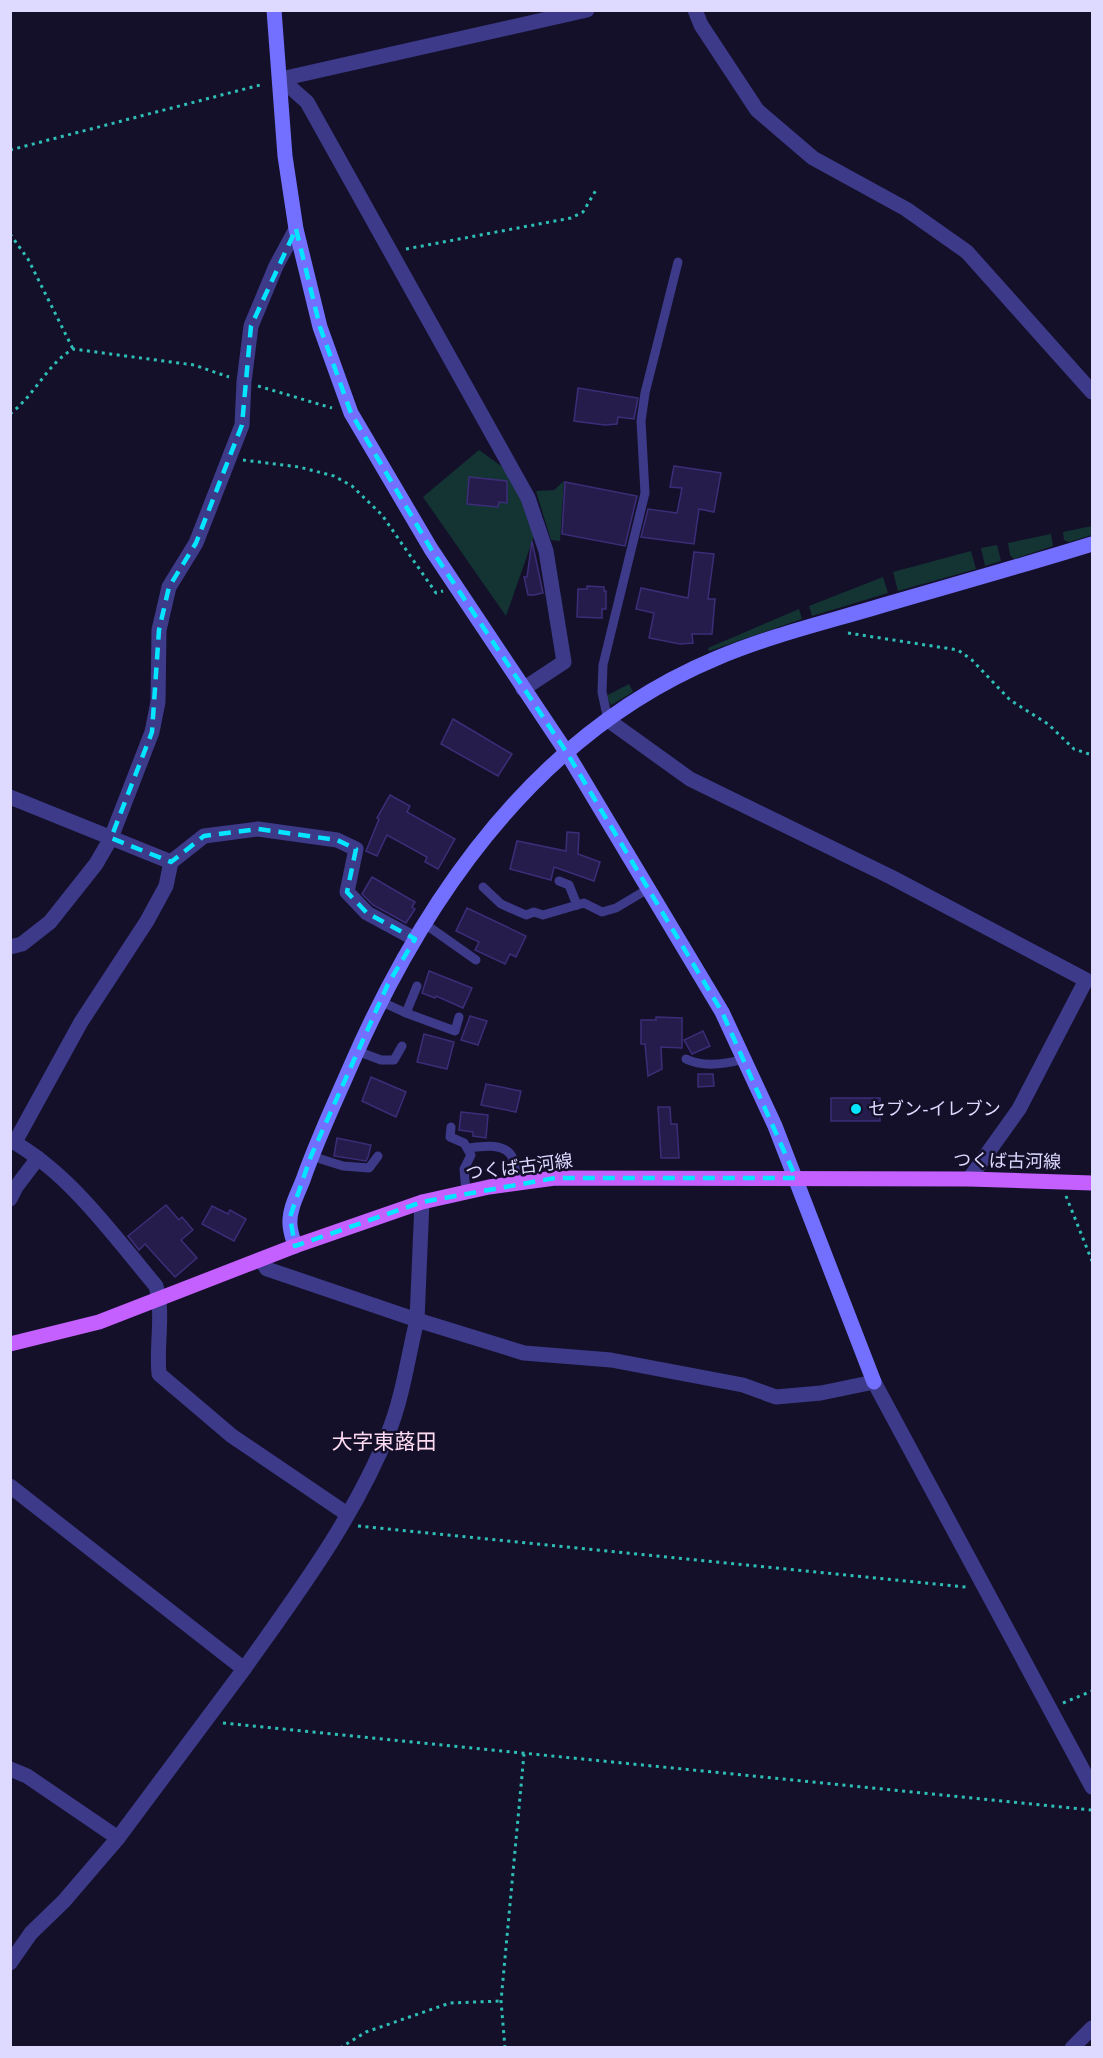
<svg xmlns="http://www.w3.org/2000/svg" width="1103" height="2058" viewBox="0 0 1103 2058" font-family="'Public Sans','Noto Sans JP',sans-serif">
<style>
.green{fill:#133433}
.building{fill:#251c4b;stroke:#3c2d78;stroke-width:1.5}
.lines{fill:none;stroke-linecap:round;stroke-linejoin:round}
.path{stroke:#2ebeb6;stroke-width:3;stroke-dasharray:3 4.5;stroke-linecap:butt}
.lane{stroke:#3d3a8a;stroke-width:9}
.street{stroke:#3d3a8a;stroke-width:15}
.secondary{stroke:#7470ff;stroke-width:15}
.primary{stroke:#c460ff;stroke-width:15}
.marked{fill:none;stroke:#05e5ff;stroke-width:4.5;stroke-dasharray:12 8;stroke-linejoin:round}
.poi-dot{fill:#05e5ff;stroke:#14102a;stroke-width:2}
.labels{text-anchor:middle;stroke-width:5;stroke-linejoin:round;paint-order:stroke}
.poi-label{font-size:18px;fill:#ddd9ff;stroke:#14102a;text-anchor:start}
.street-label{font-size:18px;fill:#ddd9ff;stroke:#14102a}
.quarter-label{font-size:21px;fill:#ffdbf2;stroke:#14102a}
</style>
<rect width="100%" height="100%" fill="#14102a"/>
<!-- green -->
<g class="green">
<path d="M 479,450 L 504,468 L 524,506 L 534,536 L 506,616 L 423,497 Z"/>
<path d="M 564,481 L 560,541 L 551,540 L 536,491 L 554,490 Z"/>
<path d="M 1092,526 L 1092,535 L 1069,542 L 1064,540 L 1063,532 Z"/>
<path d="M 1051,534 L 1053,546 L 1014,559 L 1010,555 L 1008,543 Z"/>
<path d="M 997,545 L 1001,561 L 985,566 L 981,548 Z"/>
<path d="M 971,551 L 976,569 L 898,591 L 893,572 Z"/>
<path d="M 883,577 L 888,593 L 812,616 L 809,606 Z"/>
<path d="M 799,609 L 802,619 L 709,651 L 708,648 Z"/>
<path d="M 629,684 L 633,692 L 611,705 L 606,696 Z"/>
</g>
<!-- building -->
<g class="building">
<path d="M 578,388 L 638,398 L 634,419 L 618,417 L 617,424 L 605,425 L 574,421 Z"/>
<path d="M 674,466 L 721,473 L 714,512 L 699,509 L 694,544 L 641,537 L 648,509 L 677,513 L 682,488 L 670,487 Z"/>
<path d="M 469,477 L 507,481 L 507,503 L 499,502 L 498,507 L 467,504 Z"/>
<path d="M 565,482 L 637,496 L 625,546 L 562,534 Z"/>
<path d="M 532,541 L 543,593 L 534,595 L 528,595 L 524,577 L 527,577 Z"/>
<path d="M 694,552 L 714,554 L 708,599 L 715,599 L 712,634 L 692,634 L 693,643 L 680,644 L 649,638 L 654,613 L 636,609 L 641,588 L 688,598 Z"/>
<path d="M 587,586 L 604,587 L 604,591 L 606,591 L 606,609 L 602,609 L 602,618 L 577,617 L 578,589 L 587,589 Z"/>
<path d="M 453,719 L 512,754 L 498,776 L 441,744 Z"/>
<path d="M 390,795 L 410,806 L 407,812 L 455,839 L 438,869 L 425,862 L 427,857 L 387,835 L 377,856 L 366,851 L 379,819 L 377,818 Z"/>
<path d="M 567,832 L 579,833 L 578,854 L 600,862 L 594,881 L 554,867 L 551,880 L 510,869 L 517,841 L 566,851 Z"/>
<path d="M 372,877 L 415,902 L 412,907 L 415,909 L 406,923 L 373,905 L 362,894 Z"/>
<path d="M 467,908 L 526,936 L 516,957 L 510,954 L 505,964 L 475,950 L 479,942 L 456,931 Z"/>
<path d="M 429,971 L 472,988 L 463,1008 L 436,996 L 435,998 L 422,993 Z"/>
<path d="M 470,1016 L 487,1021 L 478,1045 L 461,1040 Z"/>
<path d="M 656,1017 L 682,1018 L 682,1048 L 661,1047 L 662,1069 L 648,1076 L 645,1044 L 641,1044 L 641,1020 L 656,1020 Z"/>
<path d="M 703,1031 L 710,1046 L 692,1054 L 684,1040 Z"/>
<path d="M 424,1034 L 454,1042 L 447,1069 L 417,1062 Z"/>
<path d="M 698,1074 L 713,1074 L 714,1086 L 698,1087 Z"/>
<path d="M 371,1077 L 406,1092 L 396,1117 L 362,1101 Z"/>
<path d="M 486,1084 L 521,1091 L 516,1112 L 481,1105 Z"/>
<rect x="831" y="1098" width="49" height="23"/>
<path d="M 658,1107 L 670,1107 L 671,1124 L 677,1124 L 679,1158 L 661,1158 Z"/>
<path d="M 461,1112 L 488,1115 L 486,1138 L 473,1136 L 473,1132 L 459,1130 Z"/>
<path d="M 337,1138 L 371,1145 L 368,1157 L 366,1161 L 334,1156 Z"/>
<path d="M 166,1205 L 179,1220 L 182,1217 L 193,1230 L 181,1240 L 197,1258 L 175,1277 L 145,1244 L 139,1250 L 128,1236 Z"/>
<path d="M 212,1206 L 228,1214 L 230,1210 L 246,1219 L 234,1241 L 202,1224 Z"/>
</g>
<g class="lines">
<!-- path -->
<g class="path">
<path d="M 10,150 L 264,84"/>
<path d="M 10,234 L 28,259 L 73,349"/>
<path d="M 406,249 L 571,218 L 583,212 L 596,190"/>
<path d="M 258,386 L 332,408"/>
<path d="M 10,414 C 35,395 47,364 73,349 L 194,365 L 229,377"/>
<path d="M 243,460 L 299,467 L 334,476 L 352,486 L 382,515 L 436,593 L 443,591"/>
<path d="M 848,633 L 958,650 L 972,660 L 1010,700 L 1048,724 L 1074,749 L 1092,755"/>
<path d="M 1066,1196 L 1092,1261"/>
<path d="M 358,1526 L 966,1587"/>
<path d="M 1063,1703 L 1092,1691"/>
<path d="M 223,1723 L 1092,1810"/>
<path d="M 340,2048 L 366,2032 L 450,2003 L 501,2001"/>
<path d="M 505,2048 L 501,2001 L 524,1754"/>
</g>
<!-- lane -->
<g class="lane">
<path d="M 608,720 L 602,692 L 603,665 L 645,493 L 641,421 L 645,393 L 678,262"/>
<path d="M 559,881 L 569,885 L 577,905"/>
<path d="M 483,887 L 501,904 L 526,915 L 534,912 L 543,915 L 584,903 L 602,912 L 616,908 L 648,889"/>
<path d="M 425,924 L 476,960"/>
<path d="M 417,986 L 406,1013 L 455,1031 L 459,1017"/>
<path d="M 380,1001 L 406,1013"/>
<path d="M 357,1051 L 381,1060 L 394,1060 L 402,1046"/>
<path d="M 686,1059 C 704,1068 726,1064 744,1059"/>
<path d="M 451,1127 L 450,1137 L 464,1143 L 471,1155 L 464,1169 L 466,1192"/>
<path d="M 468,1148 C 482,1146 507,1142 513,1159 C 516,1167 516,1175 519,1183"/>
<path d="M 311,1156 L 343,1166 L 369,1168 L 378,1156"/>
</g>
<!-- street -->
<g class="street">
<path d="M 695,10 L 701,25 L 757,110 L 813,158 L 906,209 L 967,252 L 1092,392"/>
<path d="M 281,79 L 307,102 L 528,498 L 546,551 L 564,662 L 523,689"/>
<path d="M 281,79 L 587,10"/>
<path d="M 608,720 L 690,779 L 891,877 L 1086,980 L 1019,1109 L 969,1179"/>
<path d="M 10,797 L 171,862"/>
<path d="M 10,947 L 22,944 L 50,922 L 96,864 L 111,838 L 152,732 L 158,702 L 159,630 L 169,587 L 196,543 L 242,425 L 244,382 L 251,326 L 276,266 L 296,229"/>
<path d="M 10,1140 C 70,1173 113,1235 156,1286 C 164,1314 156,1345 159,1374 L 232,1436 L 347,1514"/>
<path d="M 15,1142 L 81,1022 L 147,921 L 166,886 L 171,862 L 204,836 L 258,829 L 337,840 L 356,849 L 347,892 L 367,913 L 415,939"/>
<path d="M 10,1199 L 16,1187 L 38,1158"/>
<path d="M 422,1202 L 417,1320 L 524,1353 L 611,1360 L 743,1385 L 776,1397 L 821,1393 L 874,1382 L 1092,1787"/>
<path d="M 10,1486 L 244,1669 C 297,1594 355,1517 389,1431 C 403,1396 408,1356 417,1320 L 267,1269 L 261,1260"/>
<path d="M 10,1769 L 27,1776 L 118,1838 L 244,1669"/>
<path d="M 10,1963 L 31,1933 L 64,1901 L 118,1838"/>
<path d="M 1072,2048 L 1092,2028"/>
</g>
<!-- secondary -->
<g class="secondary">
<path d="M 274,10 L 285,156 L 296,229 L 320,327 L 351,413 L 431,549 L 567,753 L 722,1012 L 775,1126 L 874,1382"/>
<path d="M 295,1246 C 293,1239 290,1231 290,1224 C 289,1209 298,1193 303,1180 C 317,1140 335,1102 352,1063 C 427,892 539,732 717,658 C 769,636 823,623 877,607 C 949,586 1021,566 1092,544"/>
</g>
<!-- primary -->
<path class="primary" d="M 10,1344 L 99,1322 L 295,1246 L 422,1202 L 489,1187 L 555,1178 L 969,1179 L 1092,1183"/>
</g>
<!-- marked area -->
<path class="marked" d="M 296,229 L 320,327 L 351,413 L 431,549 L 567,753 L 722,1012 L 796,1178 L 555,1178 L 422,1202 L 295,1246 L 290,1217 L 311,1156 L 388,984 L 415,939 L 367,913 L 347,892 L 356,849 L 337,840 L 258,829 L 204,836 L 171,862 L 111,838 L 152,732 L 159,630 L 169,587 L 196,543 L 242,425 L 251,326 Z"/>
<!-- markers -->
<circle class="poi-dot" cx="856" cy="1109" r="6"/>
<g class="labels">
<!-- poi labels -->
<g class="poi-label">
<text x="868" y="1115">セブン-イレブン</text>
</g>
<!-- street labels -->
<g class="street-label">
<text transform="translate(1007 1161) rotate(1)" y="6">つくば古河線</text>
<text transform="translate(519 1167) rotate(-7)" y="6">つくば古河線</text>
</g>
<!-- quarter labels -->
<g class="quarter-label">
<text x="384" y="1449">大字東蕗田</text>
</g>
</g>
<!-- border -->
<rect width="1103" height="2058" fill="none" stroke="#ddd9ff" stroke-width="24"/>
</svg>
